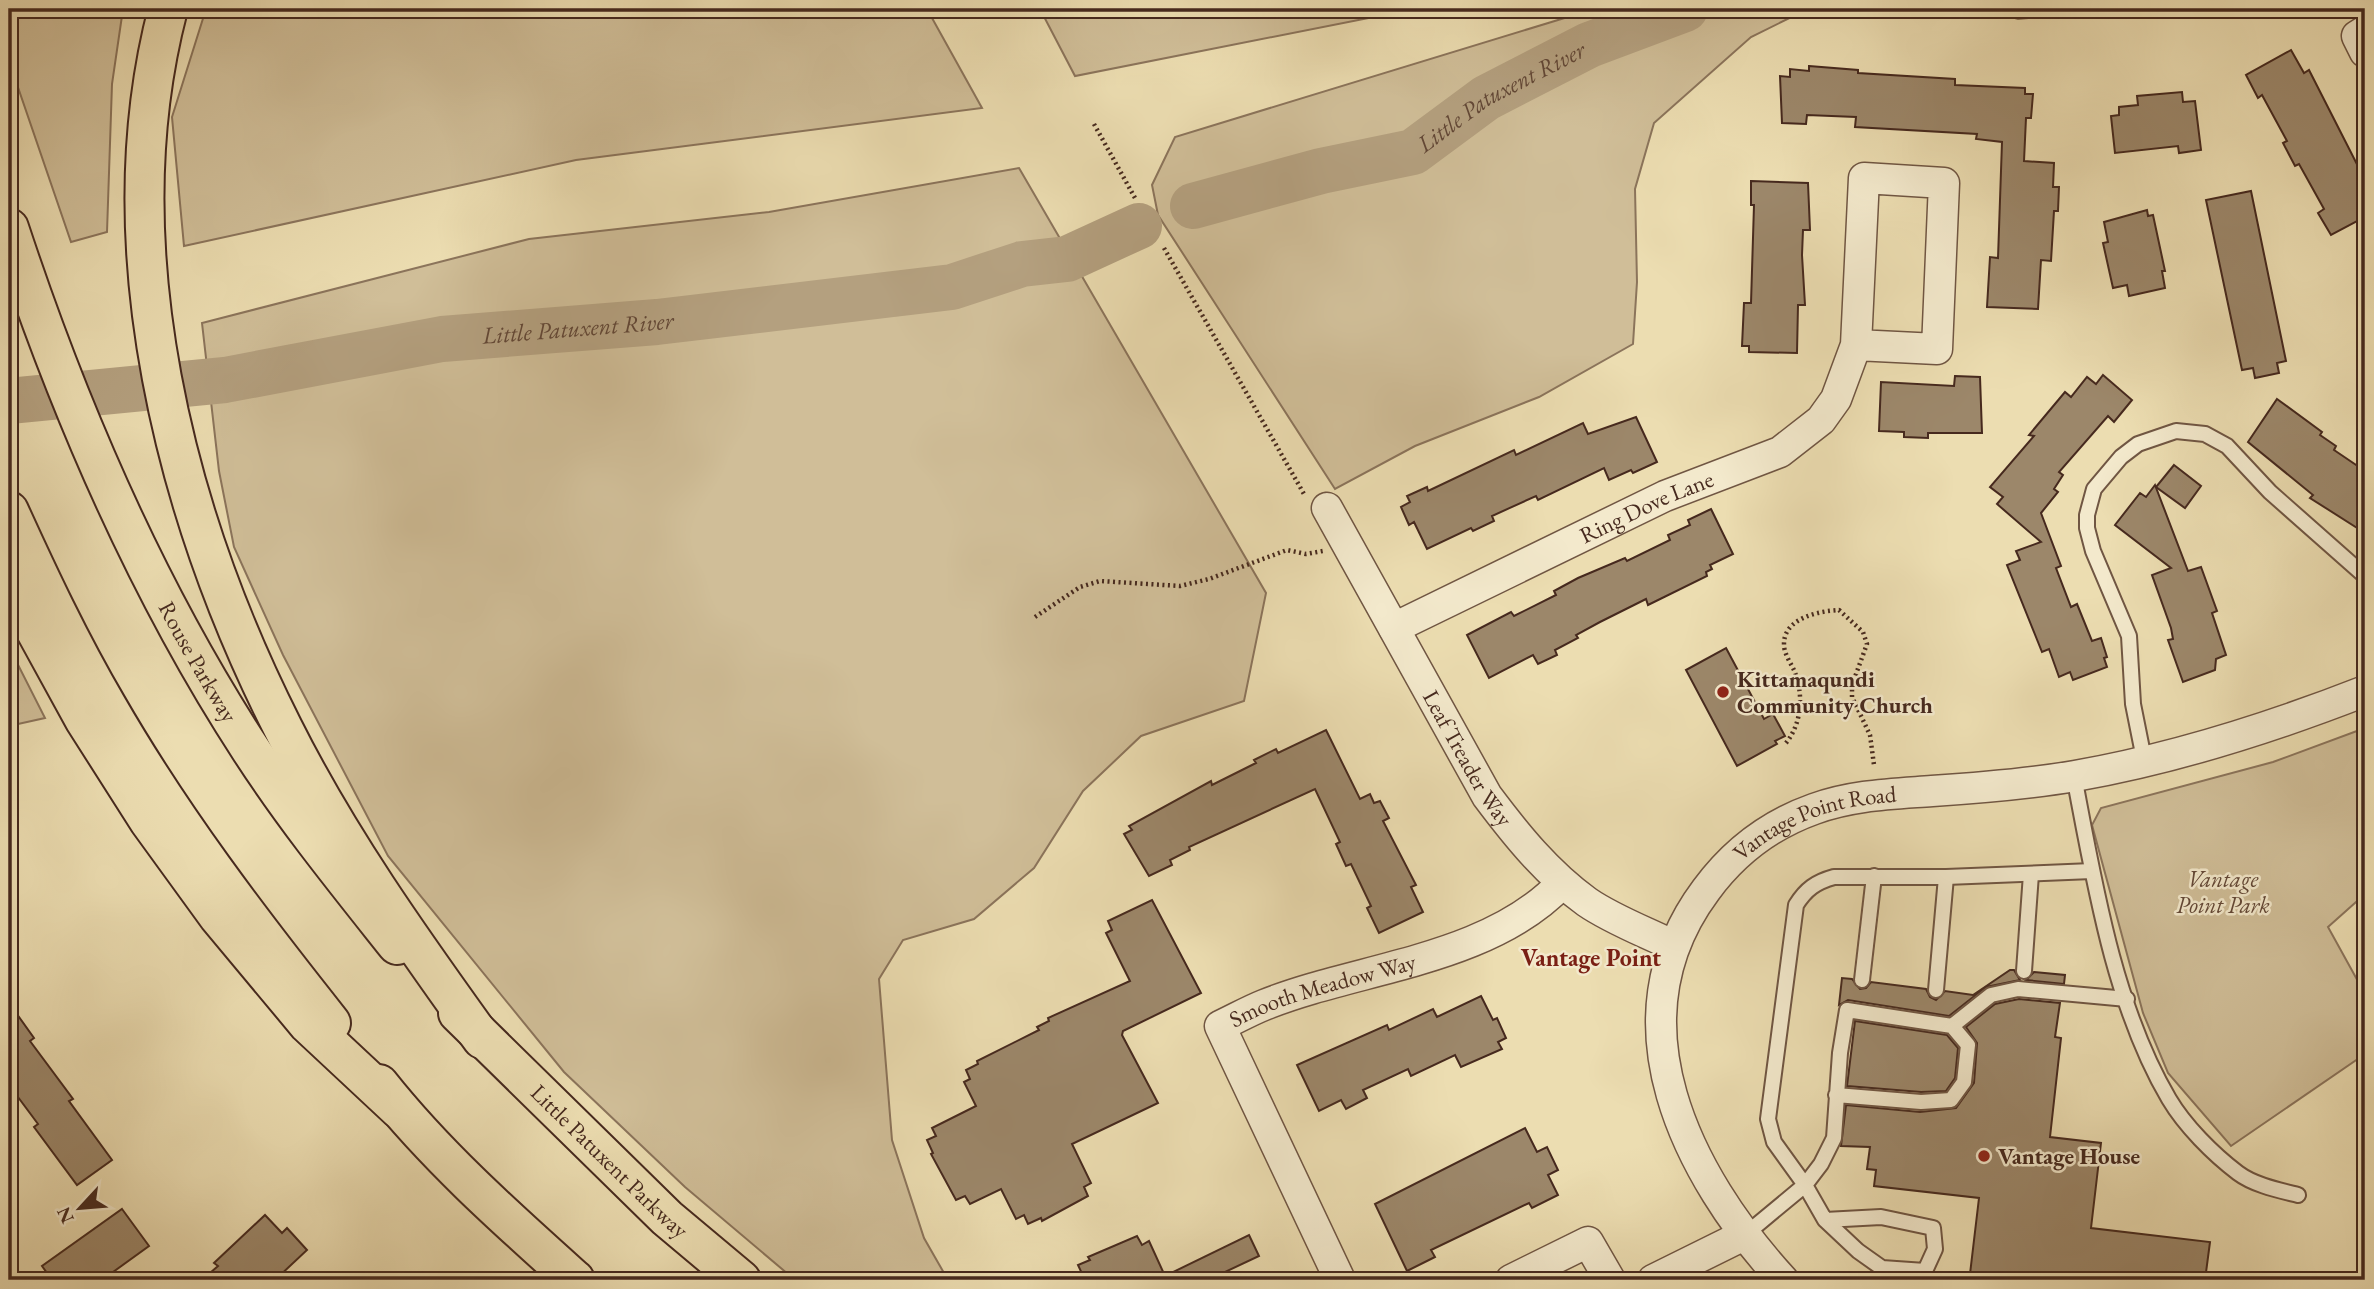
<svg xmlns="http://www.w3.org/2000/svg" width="2374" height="1289" viewBox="0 0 2374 1289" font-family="'EB Garamond',serif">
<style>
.green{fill:#d0be98;stroke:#8b745b;stroke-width:2}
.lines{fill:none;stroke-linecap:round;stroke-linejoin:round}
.river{stroke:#b4a07f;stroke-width:46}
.building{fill:#9c876a;stroke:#46291e;stroke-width:2}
.lane-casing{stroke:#705643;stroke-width:18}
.street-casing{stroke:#705643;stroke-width:33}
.primary-casing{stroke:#46291e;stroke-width:42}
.highway-casing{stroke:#46291e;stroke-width:42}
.path{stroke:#46291e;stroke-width:4.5;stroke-dasharray:2 3.5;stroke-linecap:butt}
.lane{stroke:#f3e9cc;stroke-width:14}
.street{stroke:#f3e9cc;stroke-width:30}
.primary{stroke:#ecddb1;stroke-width:38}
.highway{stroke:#ecddb1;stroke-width:38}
.poi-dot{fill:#8f2418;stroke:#f3e9cc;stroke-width:2.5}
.labels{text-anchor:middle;stroke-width:5;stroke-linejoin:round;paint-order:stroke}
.street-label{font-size:23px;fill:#46291e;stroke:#f3e9cc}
.poi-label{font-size:23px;font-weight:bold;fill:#46291e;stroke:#f3e9cc;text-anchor:start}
.park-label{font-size:23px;font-style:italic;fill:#624736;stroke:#f3e9cc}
.water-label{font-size:24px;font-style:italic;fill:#624736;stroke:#f3e9cc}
.neighbourhood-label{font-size:24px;font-weight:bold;fill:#7a1f14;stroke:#f3e9cc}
</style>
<rect width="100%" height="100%" fill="#ecddb1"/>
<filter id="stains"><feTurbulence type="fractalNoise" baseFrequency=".00286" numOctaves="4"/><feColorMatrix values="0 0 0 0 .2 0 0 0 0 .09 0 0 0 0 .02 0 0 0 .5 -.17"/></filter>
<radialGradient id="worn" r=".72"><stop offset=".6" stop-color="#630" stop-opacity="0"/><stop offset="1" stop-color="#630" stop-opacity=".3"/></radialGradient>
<!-- green -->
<g class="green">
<path d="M 9,9 L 123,9 L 112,84 L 107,232 L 71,242 L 9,61 Z"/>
<path d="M 206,9 L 927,9 L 982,108 L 576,160 L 184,246 L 172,117 Z"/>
<path d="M 1040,9 L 1414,9 L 1075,76 Z"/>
<path d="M 1594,9 L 1808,9 L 1751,37 L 1654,123 L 1635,189 L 1637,282 L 1633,344 L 1539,397 L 1415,446 L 1335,489 L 1158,215 L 1152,185 L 1175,137 Z"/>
<path d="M 1985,9 L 2129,9 L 2018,19 Z"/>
<path d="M 1019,168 L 1266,593 L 1244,701 L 1141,736 L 1083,791 L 1034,868 L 974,919 L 903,940 L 879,979 L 892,1140 L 924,1238 L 948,1280 L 795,1280 L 685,1187 L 564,1072 L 388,856 L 283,655 L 234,547 L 219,471 L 202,323 L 529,239 L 769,212 Z"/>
<path d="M 9,647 L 45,718 L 9,726 Z"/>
<path d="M 2365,728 L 2365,894 L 2328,927 L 2365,994 L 2365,1054 L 2231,1146 L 2168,1073 L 2143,1013 L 2092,825 L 2101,808 L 2273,762 Z"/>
</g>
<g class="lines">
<!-- river -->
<g class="river">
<path id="s1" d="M 1193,206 L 1321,171 L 1413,152 L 1486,98 L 1589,45 L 1685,9"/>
<path id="s2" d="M 9,401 L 225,380 L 442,339 L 657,322 L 952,287 L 1022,264 L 1067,259 L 1139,226"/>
</g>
</g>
<!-- building -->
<g class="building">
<path d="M 2291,50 L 2304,73 L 2309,70 L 2365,180 L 2365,217 L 2331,235 L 2318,213 L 2324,209 L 2299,164 L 2295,166 L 2283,143 L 2287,141 L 2262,95 L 2258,98 L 2246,75 Z"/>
<path d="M 1809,66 L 1858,70 L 1858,73 L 1955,79 L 1955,85 L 2025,88 L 2025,94 L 2033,94 L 2031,118 L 2026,118 L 2024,161 L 2054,163 L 2053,187 L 2059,187 L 2058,211 L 2054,211 L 2051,261 L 2041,260 L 2038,309 L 1987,307 L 1990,257 L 1998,258 L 2002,142 L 1976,139 L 1977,134 L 1855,127 L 1856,117 L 1807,115 L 1806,124 L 1782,123 L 1780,76 L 1790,77 L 1790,69 L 1809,71 Z"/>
<path d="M 2182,92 L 2183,102 L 2195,101 L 2201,150 L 2179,153 L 2178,146 L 2115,153 L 2111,116 L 2119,115 L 2119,107 L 2138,105 L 2137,96 Z"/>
<path d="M 1751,181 L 1808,183 L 1810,230 L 1803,230 L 1802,255 L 1805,305 L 1798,305 L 1797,353 L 1749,352 L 1749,346 L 1742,346 L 1744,303 L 1751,303 L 1754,205 L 1751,205 Z"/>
<path d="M 2251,191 L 2286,361 L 2277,363 L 2279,373 L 2255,378 L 2253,368 L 2242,370 L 2206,200 Z"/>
<path d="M 2147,210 L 2148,216 L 2153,215 L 2165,271 L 2162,271 L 2165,288 L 2129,296 L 2127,285 L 2113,288 L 2103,243 L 2108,242 L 2104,222 Z"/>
<path d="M 2103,375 L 2132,400 L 2114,422 L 2108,416 L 2059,472 L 2063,475 L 2054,489 L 2058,492 L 2041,513 L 2061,566 L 2056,568 L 2071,607 L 2077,604 L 2092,641 L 2101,638 L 2107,657 L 2104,658 L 2107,667 L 2073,680 L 2070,672 L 2059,677 L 2049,649 L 2042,652 L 2007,565 L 2020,560 L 2016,551 L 2041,542 L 1997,504 L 2003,497 L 1990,487 L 2034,436 L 2029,435 L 2065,392 L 2071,397 L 2087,377 L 2096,384 Z"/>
<path d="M 1955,376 L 1980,377 L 1982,433 L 1928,433 L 1928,438 L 1904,437 L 1904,432 L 1879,431 L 1881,382 L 1954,386 Z"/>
<path d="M 2277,399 L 2322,432 L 2320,435 L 2336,446 L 2334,450 L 2365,471 L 2365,533 L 2310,498 L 2313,495 L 2248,442 Z"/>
<path d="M 1636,417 L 1657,462 L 1633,473 L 1631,470 L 1609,480 L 1604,468 L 1538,500 L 1536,496 L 1492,516 L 1494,521 L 1473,531 L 1471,528 L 1427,549 L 1414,522 L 1409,525 L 1401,507 L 1410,502 L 1407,496 L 1427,487 L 1428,491 L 1514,450 L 1516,455 L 1583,423 L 1588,434 Z"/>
<path d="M 2174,465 L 2201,486 L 2185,508 L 2156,487 Z"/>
<path d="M 2155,485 L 2188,571 L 2201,567 L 2217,611 L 2212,613 L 2226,655 L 2216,659 L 2215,670 L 2183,682 L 2168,640 L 2173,639 L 2171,628 L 2152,575 L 2171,568 L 2115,525 L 2140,493 L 2146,497 Z"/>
<path d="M 1711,509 L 1733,554 L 1710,565 L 1712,569 L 1706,572 L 1707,576 L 1648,605 L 1646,599 L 1600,622 L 1576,635 L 1578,638 L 1555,650 L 1557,655 L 1538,664 L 1533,655 L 1489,678 L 1467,635 L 1511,612 L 1514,616 L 1556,595 L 1554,591 L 1578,578 L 1625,558 L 1627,561 L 1670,540 L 1668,535 L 1690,525 L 1688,520 Z"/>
<path d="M 1726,648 L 1764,719 L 1773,714 L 1785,736 L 1775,741 L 1777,744 L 1737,766 L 1686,670 Z"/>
<path d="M 1326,730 L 1360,799 L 1370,794 L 1374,803 L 1380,801 L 1389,818 L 1383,821 L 1416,885 L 1411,887 L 1423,912 L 1379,933 L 1367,908 L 1371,906 L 1351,864 L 1346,866 L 1336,844 L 1340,842 L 1315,789 L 1189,847 L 1190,850 L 1170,860 L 1172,865 L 1149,876 L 1124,834 L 1132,830 L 1129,826 L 1211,781 L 1212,785 L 1256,763 L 1254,760 L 1276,749 L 1278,753 Z"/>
<path d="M 1152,900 L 1201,993 L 1123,1031 L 1122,1035 L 1158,1103 L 1072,1144 L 1091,1183 L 1084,1187 L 1088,1196 L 1042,1221 L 1041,1218 L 1028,1224 L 1024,1215 L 1016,1219 L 1001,1189 L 970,1204 L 965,1196 L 956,1200 L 931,1154 L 933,1153 L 927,1140 L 936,1136 L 932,1128 L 976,1106 L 964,1082 L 970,1079 L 966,1070 L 978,1064 L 977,1061 L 1039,1030 L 1037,1027 L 1049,1021 L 1048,1018 L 1130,981 L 1106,933 L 1112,930 L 1108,921 Z"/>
<path d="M 2010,970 L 2014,970 L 2020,980 L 1986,987 L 1949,1016 L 1848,1000 L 1839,1005 L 1842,978 L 1852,979 L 1860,989 L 1866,988 L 1871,982 L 1926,989 L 1930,997 L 1936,1000 L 1945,991 L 1973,995 Z"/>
<path d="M 2034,972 L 2065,975 L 2064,984 L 2026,980 Z"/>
<path d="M 1481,996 L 1493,1020 L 1497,1018 L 1506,1038 L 1498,1042 L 1502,1049 L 1461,1067 L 1455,1055 L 1411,1076 L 1408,1069 L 1363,1090 L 1367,1098 L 1346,1109 L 1341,1100 L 1319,1111 L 1297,1065 L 1387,1025 L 1389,1030 L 1433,1009 L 1437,1017 Z"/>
<path d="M 2019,999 L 2060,1003 L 2055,1037 L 2061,1038 L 2050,1137 L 2101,1143 L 2091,1228 L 2210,1242 L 2205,1280 L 2002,1280 L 1970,1274 L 1979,1198 L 1874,1186 L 1876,1170 L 1867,1169 L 1870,1147 L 1841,1146 L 1846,1105 L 1920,1112 L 1956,1108 L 1974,1083 L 1977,1043 L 1966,1027 L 1995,1004 Z"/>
<path d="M 9,1003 L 34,1038 L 30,1041 L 73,1099 L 69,1101 L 112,1160 L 77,1185 L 34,1127 L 38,1124 L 9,1085 Z"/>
<path d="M 1855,1021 L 1947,1035 L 1958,1048 L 1955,1078 L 1946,1091 L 1921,1092 L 1847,1086 Z"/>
<path d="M 1525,1128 L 1537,1152 L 1547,1147 L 1558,1170 L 1548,1175 L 1558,1195 L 1532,1208 L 1529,1203 L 1431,1250 L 1435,1257 L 1407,1271 L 1375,1204 Z"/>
<path d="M 122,1209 L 149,1246 L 102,1280 L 52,1280 L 42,1266 Z"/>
<path d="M 265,1215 L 282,1233 L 287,1228 L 307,1250 L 275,1280 L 202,1280 L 218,1266 L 214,1263 Z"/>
<path d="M 1249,1235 L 1259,1256 L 1208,1280 L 1085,1280 L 1078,1265 L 1090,1260 L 1088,1257 L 1137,1236 L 1142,1245 L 1149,1241 L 1165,1276 Z"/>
</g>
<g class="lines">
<!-- lane casing -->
<g class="lane-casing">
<g id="lane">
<path d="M 2144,759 L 2133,704 L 2129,636 L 2093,551 L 2087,528 L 2087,515 L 2094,489 L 2121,457 L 2138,444 L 2176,431 L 2205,434 L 2227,446 L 2270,492 L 2365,576"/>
<path d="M 2074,776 C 2094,881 2114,1006 2169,1099 C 2185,1126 2213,1154 2238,1173 C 2254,1185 2278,1190 2298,1195"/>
<path d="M 2024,971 L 2031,874"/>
<path d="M 1862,980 L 1874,876"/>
<path d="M 1936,990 L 1946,877"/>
<path d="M 1952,1026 L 1991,995 L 2018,989 L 2127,999"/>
<path d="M 1825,1220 L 1881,1217 L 1933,1228 L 1935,1249 L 1925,1271 L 1882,1268 L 1858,1251 L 1825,1220 L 1805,1185 L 1821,1164 L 1834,1138 L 1840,1053 L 1847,1010 L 1952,1026 L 1968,1045 L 1964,1082 L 1951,1100 L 1921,1102 L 1836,1095"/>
<path d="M 1746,1234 L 1805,1185 L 1774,1142 L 1768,1119 L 1796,905 C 1806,889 1816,882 1834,877 L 1946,877 L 2092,871"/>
</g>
</g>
<!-- street casing -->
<g class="street-casing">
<g id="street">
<path d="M 2365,31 L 2357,36 L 2365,52"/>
<path id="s3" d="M 1327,508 L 1487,796 C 1517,836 1547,873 1587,902 C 1613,920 1646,932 1674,946"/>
<path id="s4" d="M 1394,628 L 1665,496 L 1780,452 L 1821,420 L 1836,399 L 1856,345 L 1864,178 L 1944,183 L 1937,349 L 1856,345"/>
<path id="s5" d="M 1340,1280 L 1220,1026 C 1235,1019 1249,1011 1264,1005 C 1358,967 1489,961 1562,883"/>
<path d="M 1511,1280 L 1588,1242 L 1610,1280"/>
<path d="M 1653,1280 L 1746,1234"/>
<path id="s6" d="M 1783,1280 C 1687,1175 1608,1021 1706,890 C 1734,852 1769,825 1814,809 C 1852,795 1892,794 1932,791 C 1979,788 2028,784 2075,776 C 2172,759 2273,727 2365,691"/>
</g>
</g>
<!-- primary casing -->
<g class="primary-casing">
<g id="primary">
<path id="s7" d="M 9,228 C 69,410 146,589 251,750 C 295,818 347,882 397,945"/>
<path d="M 9,511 C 39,577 70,643 107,706 C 172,819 250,921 331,1023"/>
<path id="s8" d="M 458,1013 L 667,1218 L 741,1280"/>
<path d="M 379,1084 C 436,1156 507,1219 575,1280"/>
</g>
</g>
<!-- highway casing -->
<g class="highway-casing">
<g id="highway">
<path d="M 168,9 C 106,245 175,515 283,728 C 338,838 410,939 482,1039"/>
<path d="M 9,582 L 84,719 L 149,821 L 218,916 L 308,1024 L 399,1109"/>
</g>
</g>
<!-- path -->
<g class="path">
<path d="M 1094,124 L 1135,198"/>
<path d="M 1164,248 L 1304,494"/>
<path d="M 1035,617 L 1080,587 L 1100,581 L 1180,586 L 1209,579 L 1287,550 L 1306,554 L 1323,551"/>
<path d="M 1786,743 C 1802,723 1804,694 1794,670 C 1790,662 1784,653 1784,645 C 1783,618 1819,611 1839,610 L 1863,632 L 1867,644 L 1852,685 L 1852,697 L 1870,735 L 1874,765"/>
</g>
<!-- lane -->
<use href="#lane" class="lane"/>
<!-- street -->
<use href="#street" class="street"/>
<!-- primary -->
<use href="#primary" class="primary"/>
<!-- highway -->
<use href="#highway" class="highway"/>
</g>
<!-- markers -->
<g class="poi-dot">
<circle cx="1723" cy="692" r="7"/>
<circle cx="1984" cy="1156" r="7"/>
</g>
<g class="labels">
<!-- street labels -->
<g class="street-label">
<text dy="8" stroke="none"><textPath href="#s4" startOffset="280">Ring Dove Lane</textPath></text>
<text dy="8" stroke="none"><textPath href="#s7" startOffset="474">Rouse Parkway</textPath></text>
<text dy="8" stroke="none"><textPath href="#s3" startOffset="287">Leaf Treader Way</textPath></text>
<text dy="8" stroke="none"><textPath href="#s6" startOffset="567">Vantage Point Road</textPath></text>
<text dy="8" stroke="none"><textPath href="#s5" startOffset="390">Smooth Meadow Way</textPath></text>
<text dy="8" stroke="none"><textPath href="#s8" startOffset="212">Little Patuxent Parkway</textPath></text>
</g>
<!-- poi labels -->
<g class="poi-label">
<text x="1737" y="687">Kittamaqundi<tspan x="1737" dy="26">Community Church</tspan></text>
<text x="1998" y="1164">Vantage House</text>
</g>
<!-- park labels -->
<g class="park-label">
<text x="2223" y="887">Vantage<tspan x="2223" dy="26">Point Park</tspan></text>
</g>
<!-- water labels -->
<g class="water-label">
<text dy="8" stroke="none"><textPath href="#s1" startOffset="331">Little Patuxent River</textPath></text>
<text dy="8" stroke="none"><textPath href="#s2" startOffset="574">Little Patuxent River</textPath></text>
</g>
<!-- neighbourhood labels -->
<g class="neighbourhood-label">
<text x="1591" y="966">Vantage Point</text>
</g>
</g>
<!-- margin -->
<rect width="2374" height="1289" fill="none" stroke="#ecddb1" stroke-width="35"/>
<rect x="10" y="10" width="2353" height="1268" fill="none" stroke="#46291e" stroke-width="3.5"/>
<rect x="18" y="18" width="2339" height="1254" fill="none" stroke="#46291e" stroke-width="2"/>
<!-- north arrow -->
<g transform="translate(80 1208) rotate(244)" stroke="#f3e9cc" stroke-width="5" paint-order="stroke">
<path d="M0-5L12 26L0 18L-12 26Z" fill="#46291e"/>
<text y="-10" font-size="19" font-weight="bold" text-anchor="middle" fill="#46291e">N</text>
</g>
<rect width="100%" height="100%" filter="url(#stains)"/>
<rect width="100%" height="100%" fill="url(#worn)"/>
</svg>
